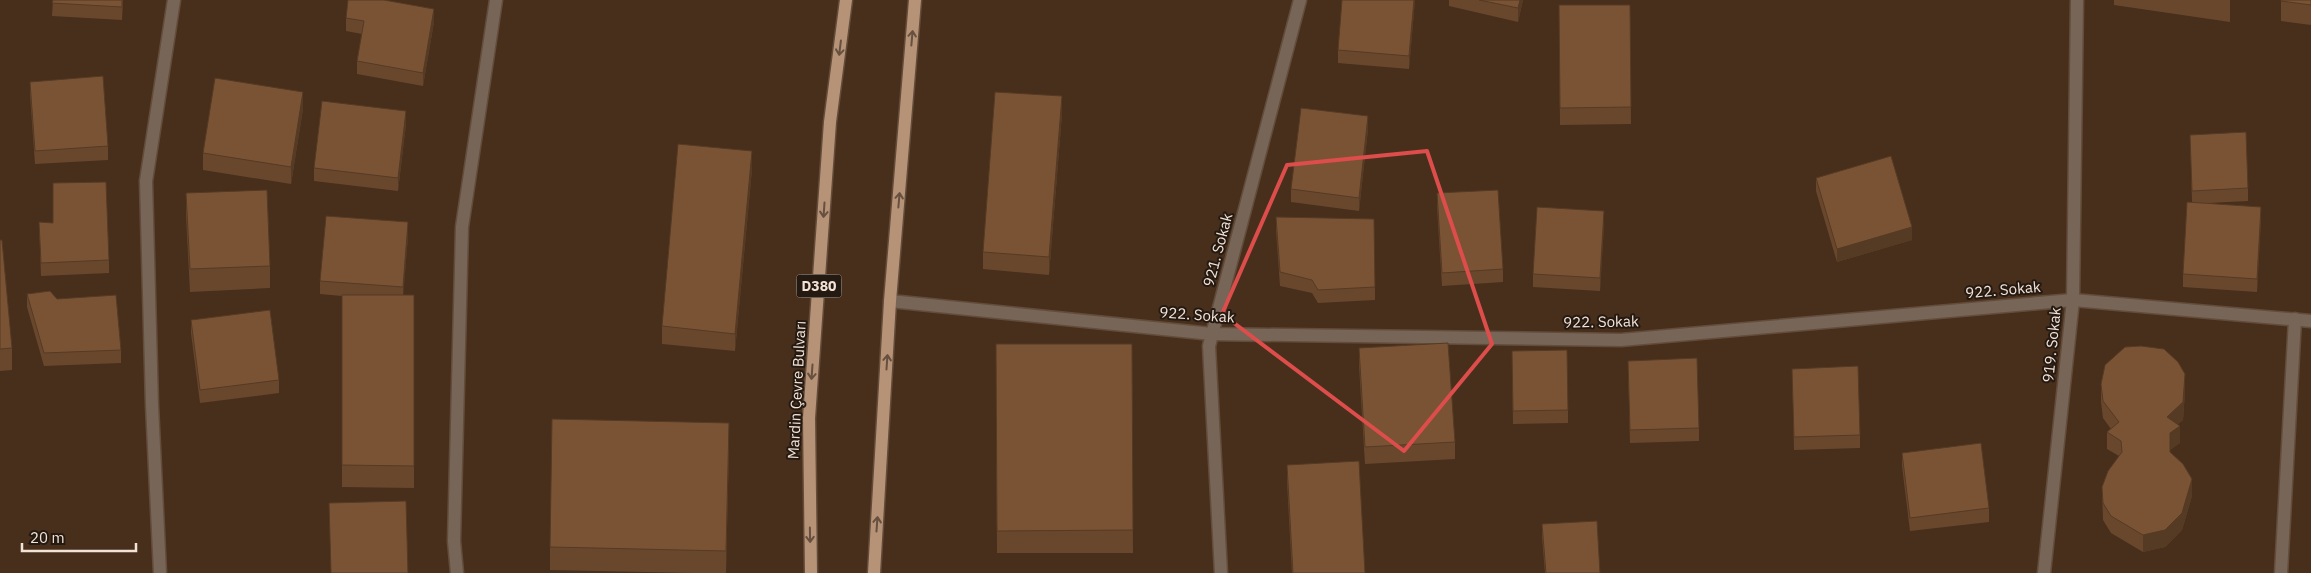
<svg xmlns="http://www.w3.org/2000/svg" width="2311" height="573" viewBox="0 0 2311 573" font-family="'IBM Plex Sans',sans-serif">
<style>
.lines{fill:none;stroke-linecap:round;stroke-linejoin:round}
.street-casing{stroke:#634c3a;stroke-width:15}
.primary-casing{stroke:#634c3a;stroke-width:15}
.street{stroke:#776557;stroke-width:12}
.primary{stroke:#b69277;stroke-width:12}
.wall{fill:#69472d}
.shaded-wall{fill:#553a24}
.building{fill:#7a5334;stroke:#553a24}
.oneway{stroke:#66503f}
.marked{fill:none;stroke:#dc4d4b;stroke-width:4;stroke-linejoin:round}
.labels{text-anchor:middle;stroke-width:4;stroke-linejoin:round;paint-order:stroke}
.shield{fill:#251a12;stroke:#b5a79c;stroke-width:1}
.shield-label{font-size:14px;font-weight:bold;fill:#f3e3d7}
.street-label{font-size:15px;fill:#f3e3d7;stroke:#251a12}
</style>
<rect width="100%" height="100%" fill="#472f1c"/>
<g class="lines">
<!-- street casing -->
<g class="street-casing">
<g id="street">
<path d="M 890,301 L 1212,334 L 1621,340 L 2073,300 L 2311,321"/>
<path d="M 160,573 L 152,405 L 146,181 L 174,0"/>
<path d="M 457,573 L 454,541 L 462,227 L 496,0"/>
<path d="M 1221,573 L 1209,346 L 1300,0"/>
<path d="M 2044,573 L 2073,300 L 2077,0"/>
<path d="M 2281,573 L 2295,319"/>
</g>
</g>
<!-- primary casing -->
<g class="primary-casing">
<g id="primary">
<path d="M 811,573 L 809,418 L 830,122 L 846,0"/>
<path d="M 874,573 L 890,301 L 915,0"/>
</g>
</g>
<!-- street -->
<use href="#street" class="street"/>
<!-- primary -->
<use href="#primary" class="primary"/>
</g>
<!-- wall -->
<g class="wall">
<path d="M 53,0 L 123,0 L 122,20 L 52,16 Z"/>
<path d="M 1415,0 L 1409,69 L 1338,63 L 1338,50 Z"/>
<path d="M 1449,0 L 1523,0 L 1518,22 L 1449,6 Z"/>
<path d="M 2114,0 L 2230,0 L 2230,22 L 2114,5 Z"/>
<path d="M 2281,0 L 2311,0 L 2311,25 L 2281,21 Z"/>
<path d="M 1559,5 L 1630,5 L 1631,124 L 1560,125 Z"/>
<path d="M 346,18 L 434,22 L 423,86 L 357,74 L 357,61 L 362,34 L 346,31 Z"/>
<path d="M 30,82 L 108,146 L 108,160 L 35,164 L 30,95 Z"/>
<path d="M 303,109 L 291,184 L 203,170 L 203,153 Z"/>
<path d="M 1062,114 L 1049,275 L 983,269 L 983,252 Z"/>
<path d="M 406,124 L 398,191 L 314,181 L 314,168 Z"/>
<path d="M 1368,129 L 1359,211 L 1291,202 L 1291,189 Z"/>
<path d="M 2190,135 L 2248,188 L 2248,201 L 2208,203 L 2261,220 L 2257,292 L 2183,287 L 2183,274 L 2192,202 Z"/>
<path d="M 752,169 L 735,351 L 662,344 L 662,326 Z"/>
<path d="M 1816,178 L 1912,240 L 1837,262 L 1816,191 Z"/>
<path d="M 186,193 L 270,266 L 270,288 L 190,292 L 186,216 Z"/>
<path d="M 1437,193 L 1503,269 L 1503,282 L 1442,286 L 1437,207 Z"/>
<path d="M 1276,217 L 1375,287 L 1375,300 L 1318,303 L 1312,293 L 1280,286 L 1276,230 Z"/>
<path d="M 39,222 L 109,260 L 109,273 L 41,276 Z"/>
<path d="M 1604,224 L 1600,291 L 1533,287 L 1533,274 Z"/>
<path d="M 408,236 L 403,295 L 414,295 L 414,488 L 342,487 L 342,296 L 320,294 L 320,281 Z"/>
<path d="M 0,240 L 12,348 L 12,370 L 0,371 Z"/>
<path d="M 27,294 L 121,350 L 121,363 L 44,366 L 27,307 Z"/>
<path d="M 191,320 L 279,380 L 279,393 L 200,403 L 191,333 Z"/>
<path d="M 996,344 L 1132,344 L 1133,553 L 997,553 Z"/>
<path d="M 1359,348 L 1455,442 L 1455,459 L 1365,464 L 1359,366 Z"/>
<path d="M 1512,351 L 1568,410 L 1568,423 L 1513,424 Z"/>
<path d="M 1628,361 L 1699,428 L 1699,441 L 1630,443 Z"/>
<path d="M 1792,369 L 1860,435 L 1860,448 L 1794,450 Z"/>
<path d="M 2101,384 L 2185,392 L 2183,420 L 2178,424 L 2180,443 L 2170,450 L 2170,452 L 2192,496 L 2182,530 L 2165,547 L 2143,552 L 2111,533 L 2103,520 L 2102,487 L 2119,456 L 2107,449 L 2107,432 L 2111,429 L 2103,418 L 2101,402 Z"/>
<path d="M 729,445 L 726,573 L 694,573 L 550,570 L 550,547 Z"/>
<path d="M 1902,453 L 1989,508 L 1989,522 L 1910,531 L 1902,466 Z"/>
<path d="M 1287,465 L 1365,573 L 1292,573 L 1287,482 Z"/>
<path d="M 1542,524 L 1600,573 L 1545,573 L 1542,537 Z"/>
</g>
<!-- shaded-wall -->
<g class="shaded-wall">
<path d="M 1414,0 L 1415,0 L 1409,69 L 1409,56 Z"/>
<path d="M 1520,0 L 1523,0 L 1518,22 L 1518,8 Z"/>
<path d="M 434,9 L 434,22 L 423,86 L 423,73 Z"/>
<path d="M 303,92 L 303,109 L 291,184 L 291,167 Z"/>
<path d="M 1062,96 L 1062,114 L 1049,275 L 1049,257 Z"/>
<path d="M 406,111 L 406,124 L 398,191 L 398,178 Z"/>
<path d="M 1368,116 L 1368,129 L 1359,211 L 1359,198 Z"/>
<path d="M 752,151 L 752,169 L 735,351 L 735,334 Z"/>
<path d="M 2261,207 L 2261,220 L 2257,292 L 2257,279 Z"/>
<path d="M 1604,211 L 1604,224 L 1600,291 L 1600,278 Z"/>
<path d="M 408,222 L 408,236 L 403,300 L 403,287 Z"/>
<path d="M 1912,227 L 1912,240 L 1837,262 L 1837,249 Z"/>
<path d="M 2185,374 L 2185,392 L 2183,420 L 2167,434 L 2167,417 Z"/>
<path d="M 729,423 L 729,445 L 726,573 L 726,551 Z"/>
<path d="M 2180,426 L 2180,443 L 2170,450 L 2170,433 Z"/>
<path d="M 2192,479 L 2192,496 L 2182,530 L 2165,547 L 2143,552 L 2143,535 Z"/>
</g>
<!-- building -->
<g class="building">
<path d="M 53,0 L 122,0 L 122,7 L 52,3 Z"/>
<path d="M 348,0 L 384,0 L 434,9 L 423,73 L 357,61 L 364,21 L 346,18 Z"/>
<path d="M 1342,0 L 1414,0 L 1409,56 L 1338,50 Z"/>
<path d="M 1479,0 L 1520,0 L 1518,8 Z"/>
<path d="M 2281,0 L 2311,0 L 2311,5 L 2281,1 Z"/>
<path d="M 1559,5 L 1630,5 L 1631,107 L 1560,108 Z"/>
<path d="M 103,76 L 108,146 L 35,151 L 30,82 Z"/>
<path d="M 215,78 L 303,92 L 291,167 L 203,153 Z"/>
<path d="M 995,92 L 1062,96 L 1049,257 L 983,252 Z"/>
<path d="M 322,101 L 406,111 L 398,178 L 314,168 Z"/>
<path d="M 1301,108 L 1368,116 L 1359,198 L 1291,189 Z"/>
<path d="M 2246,132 L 2248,188 L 2192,191 L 2190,135 Z"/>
<path d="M 678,144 L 752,151 L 735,334 L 662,326 Z"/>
<path d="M 1891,156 L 1912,227 L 1837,249 L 1816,178 Z"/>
<path d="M 106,182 L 109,260 L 41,263 L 39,222 L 53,223 L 53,183 Z"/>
<path d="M 267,190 L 270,266 L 190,269 L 186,193 Z"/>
<path d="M 1498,190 L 1503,269 L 1442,273 L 1437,193 Z"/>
<path d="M 2187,202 L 2261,207 L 2257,279 L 2183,274 Z"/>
<path d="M 1537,207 L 1604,211 L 1600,278 L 1533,274 Z"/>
<path d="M 326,216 L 408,222 L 403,287 L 320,281 Z"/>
<path d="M 1276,217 L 1374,219 L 1375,287 L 1318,290 L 1312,280 L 1280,272 Z"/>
<path d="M 0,240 L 2,240 L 12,348 L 0,349 Z"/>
<path d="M 50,291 L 57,299 L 116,295 L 121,350 L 44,353 L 27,294 Z"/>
<path d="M 342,295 L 414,295 L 414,466 L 342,465 Z"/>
<path d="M 270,310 L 279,380 L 200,390 L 191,320 Z"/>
<path d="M 1448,343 L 1455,442 L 1365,447 L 1359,348 Z"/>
<path d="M 996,344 L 1132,344 L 1133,530 L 997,531 Z"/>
<path d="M 2141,346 L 2164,349 L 2178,362 L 2185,374 L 2183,402 L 2167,417 L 2180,426 L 2170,433 L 2170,452 L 2183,464 L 2192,479 L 2182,513 L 2165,530 L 2143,535 L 2111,516 L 2103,503 L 2102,487 L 2108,471 L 2122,452 L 2121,441 L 2107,432 L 2119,422 L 2103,401 L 2101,384 L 2105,365 L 2125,347 Z"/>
<path d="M 1567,350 L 1568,410 L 1513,411 L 1512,351 Z"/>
<path d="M 1697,358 L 1699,428 L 1630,430 L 1628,361 Z"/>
<path d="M 1858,366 L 1860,435 L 1794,437 L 1792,369 Z"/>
<path d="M 552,419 L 729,423 L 726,551 L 550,547 Z"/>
<path d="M 1981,443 L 1989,508 L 1910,518 L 1902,453 Z"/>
<path d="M 1359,461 L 1365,573 L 1293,573 L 1287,465 Z"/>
<path d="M 406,501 L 408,573 L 331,573 L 329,503 Z"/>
<path d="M 1597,521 L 1600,573 L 1546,573 L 1542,524 Z"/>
</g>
<!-- one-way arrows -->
<defs><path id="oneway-shaft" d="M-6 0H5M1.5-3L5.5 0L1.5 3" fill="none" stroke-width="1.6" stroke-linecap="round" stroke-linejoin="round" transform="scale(1.25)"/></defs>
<g class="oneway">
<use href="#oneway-shaft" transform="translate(912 38) rotate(-85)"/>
<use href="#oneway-shaft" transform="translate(840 48) rotate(97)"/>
<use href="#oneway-shaft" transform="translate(899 200) rotate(-85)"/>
<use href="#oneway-shaft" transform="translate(824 210) rotate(94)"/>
<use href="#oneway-shaft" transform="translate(887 362) rotate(-86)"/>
<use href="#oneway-shaft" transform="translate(812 372) rotate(94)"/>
<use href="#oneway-shaft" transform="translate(877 524) rotate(-86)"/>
<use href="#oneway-shaft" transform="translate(810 535) rotate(89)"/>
</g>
<!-- marked area -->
<path class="marked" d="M 1427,151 L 1492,344 L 1404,451 L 1222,314 L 1287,165 Z"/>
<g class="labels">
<!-- shield labels -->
<rect class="shield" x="796.5" y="274.5" width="45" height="23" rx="4"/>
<g class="shield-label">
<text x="819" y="291">D380</text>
</g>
<!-- street labels -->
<g class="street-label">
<text transform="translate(1218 250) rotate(-75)" y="5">921. Sokak</text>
<text transform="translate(2003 290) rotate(-5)" y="5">922. Sokak</text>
<text transform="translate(1197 315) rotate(4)" y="5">922. Sokak</text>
<text transform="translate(1601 322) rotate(-1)" y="5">922. Sokak</text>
<text transform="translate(2052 345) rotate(-84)" y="5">919. Sokak</text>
<text transform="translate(797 390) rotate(-87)" y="5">Mardin Çevre Bulvarı</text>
</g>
</g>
<!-- scale -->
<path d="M22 543v8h114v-8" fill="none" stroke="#f3e3d7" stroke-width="2.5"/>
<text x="30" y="543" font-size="15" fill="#f3e3d7" stroke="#251a12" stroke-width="4" paint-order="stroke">20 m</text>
</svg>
